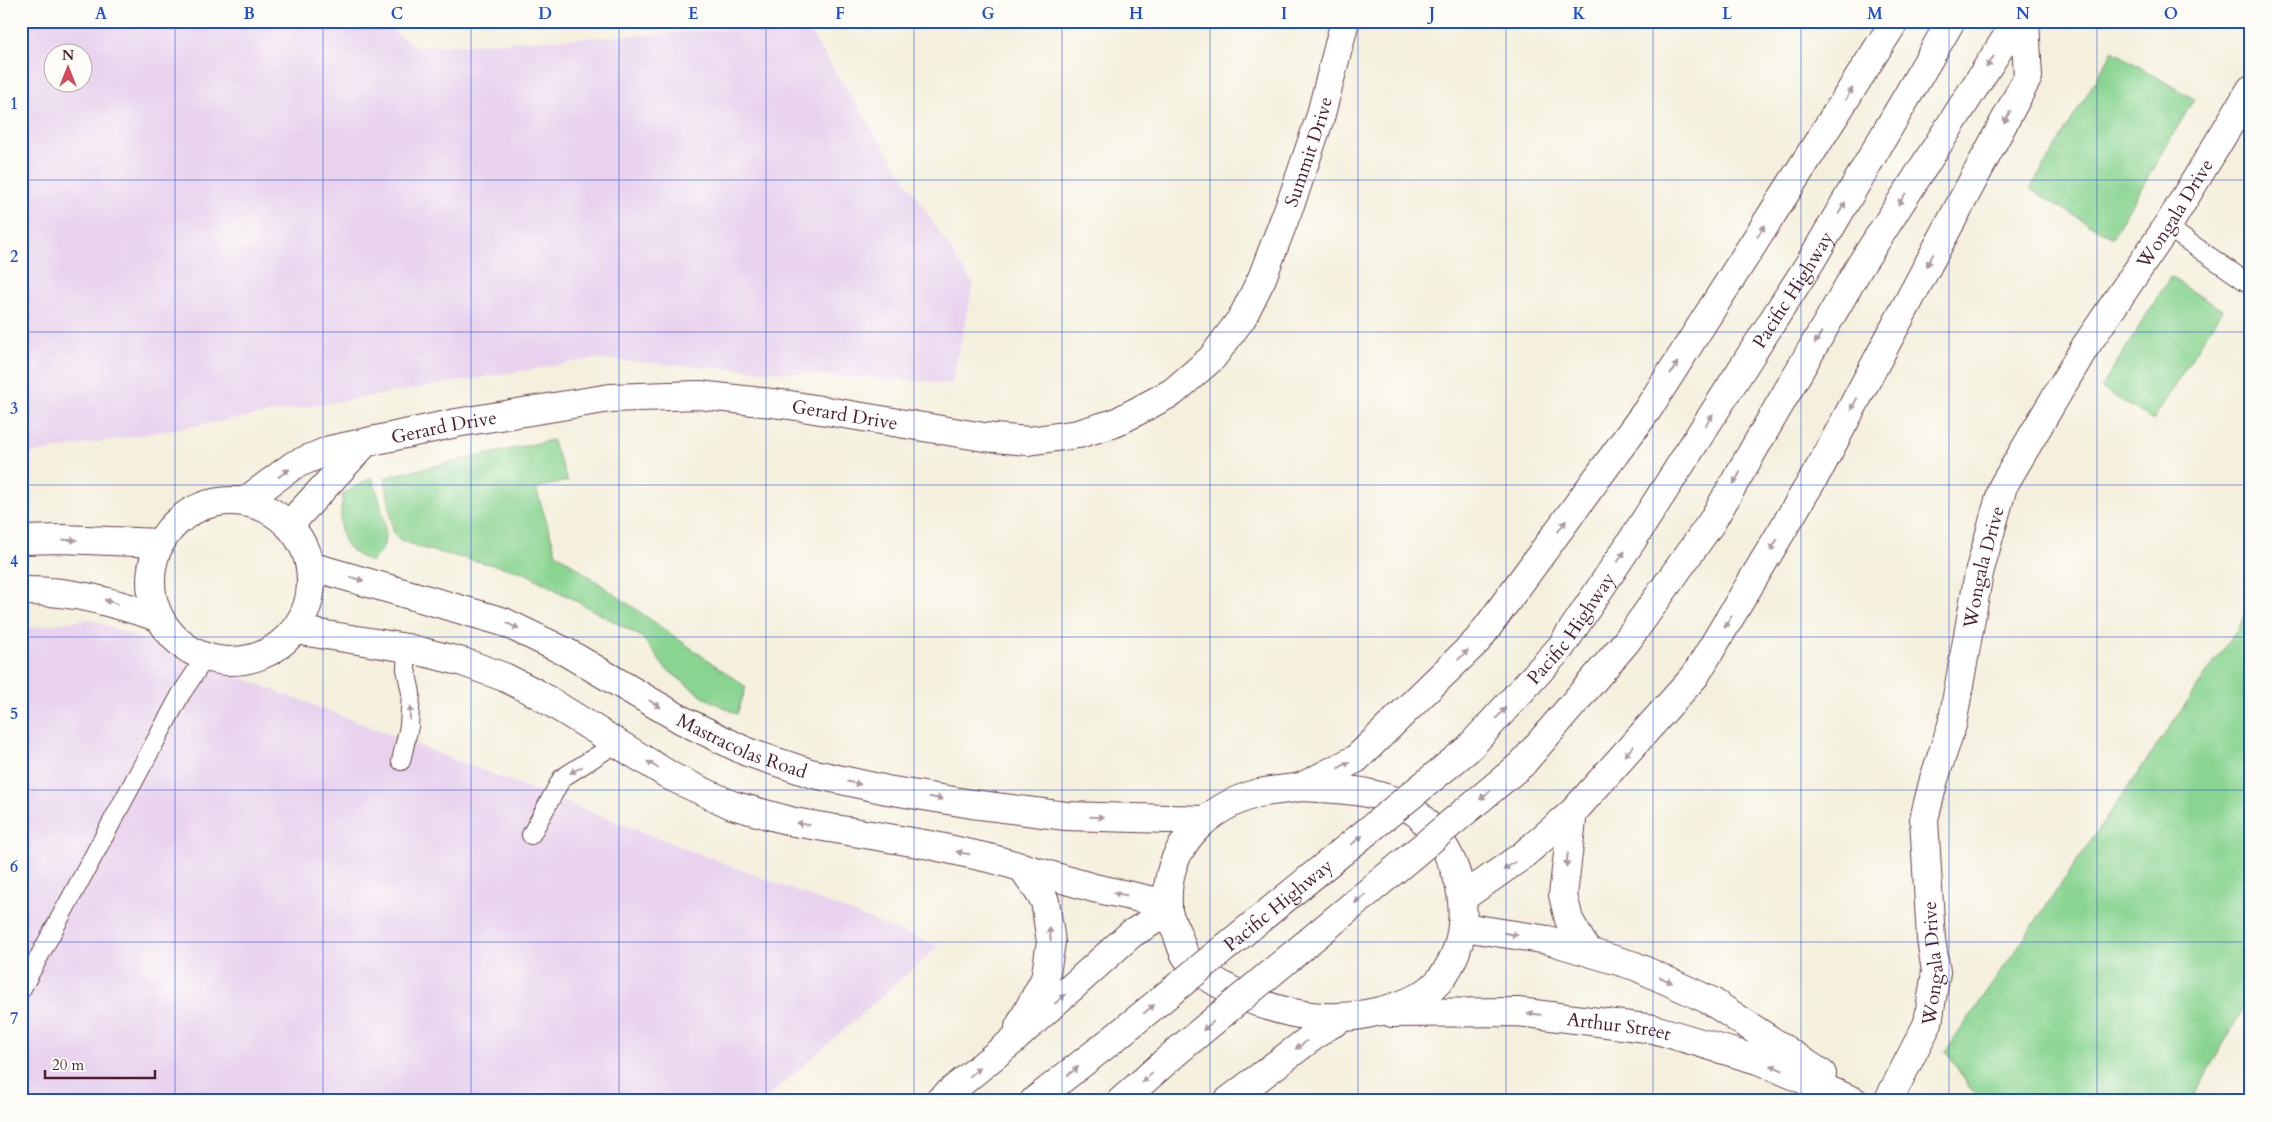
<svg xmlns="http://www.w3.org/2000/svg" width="2272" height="1122" viewBox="0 0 2272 1122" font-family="Cardo,serif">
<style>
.built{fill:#e8d2ee;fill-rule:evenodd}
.green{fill:#89d491;stroke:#6a7a5e}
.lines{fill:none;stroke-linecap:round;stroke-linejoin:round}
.lane-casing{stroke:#643e46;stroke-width:20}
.street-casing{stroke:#643e46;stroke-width:30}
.secondary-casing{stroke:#643e46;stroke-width:30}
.highway-casing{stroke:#643e46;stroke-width:30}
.lane{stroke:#fff;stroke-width:18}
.street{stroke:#fff;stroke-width:28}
.secondary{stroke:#fff;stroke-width:28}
.highway{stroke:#fff;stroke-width:28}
.highway-bridge-casing{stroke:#643e46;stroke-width:30;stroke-linecap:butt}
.highway-bridge{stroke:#fff;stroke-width:28}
.oneway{fill:#ae9aa0}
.grid{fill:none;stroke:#1d4ed8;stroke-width:1;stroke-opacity:0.55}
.labels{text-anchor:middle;stroke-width:5;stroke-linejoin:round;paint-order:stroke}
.street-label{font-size:19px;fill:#4a1f2b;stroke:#fdfcf7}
.neatline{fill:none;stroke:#1d4ed8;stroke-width:2}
.grid-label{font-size:16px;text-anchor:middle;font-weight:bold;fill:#1d4ed8}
</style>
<rect width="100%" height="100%" fill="#fdfcf7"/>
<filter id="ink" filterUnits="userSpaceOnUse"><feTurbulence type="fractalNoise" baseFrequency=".02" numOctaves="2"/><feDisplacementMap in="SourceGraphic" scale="10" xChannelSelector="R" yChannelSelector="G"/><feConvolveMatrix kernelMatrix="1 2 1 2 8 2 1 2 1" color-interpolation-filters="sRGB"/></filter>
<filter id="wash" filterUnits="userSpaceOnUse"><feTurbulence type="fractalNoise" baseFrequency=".0096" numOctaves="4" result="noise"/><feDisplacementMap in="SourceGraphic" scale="20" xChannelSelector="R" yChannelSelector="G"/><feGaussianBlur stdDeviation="1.12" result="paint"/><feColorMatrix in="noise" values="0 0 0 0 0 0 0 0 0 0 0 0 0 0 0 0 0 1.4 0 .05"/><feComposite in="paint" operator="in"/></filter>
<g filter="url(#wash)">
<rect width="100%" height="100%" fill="#f4f0dd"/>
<!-- built -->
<g class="built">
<path d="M 21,21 L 380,21 L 415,47 L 806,26 L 973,284 L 952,384 L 593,359 L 21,455 ZM 52,52 L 82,52 L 82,82 L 52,82 Z"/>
<path d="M 89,619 L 939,946 L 763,1101 L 21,1101 L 21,629 Z"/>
</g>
<!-- green -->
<g class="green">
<path d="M 2113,51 L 2194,99 L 2112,238 L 2030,189 Z"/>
<path d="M 2170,277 L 2222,310 L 2153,420 L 2101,388 Z"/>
<path d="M 552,440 L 568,481 L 536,488 L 556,553 L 746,687 L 737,714 L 703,697 L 665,668 L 642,637 L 523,572 L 425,549 L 400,540 L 393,531 L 385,477 Z"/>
<path d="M 372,477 C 378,495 390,528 383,547 C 381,552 374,558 371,562 C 335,547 339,527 343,494 Z"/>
<path d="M 2251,609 L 2251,995 L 2191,1101 L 1978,1101 L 1946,1051 Z"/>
</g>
</g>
<g filter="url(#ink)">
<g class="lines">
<!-- lane casing -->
<g class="lane-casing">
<g id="lane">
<path d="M 2167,227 L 2251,285"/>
<path d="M 401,761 L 409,726 L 411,693 L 406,669 L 407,648"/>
<path d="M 531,835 L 562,778 L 617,743"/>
<path d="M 21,990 L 181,694 L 205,658"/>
</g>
</g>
<!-- street casing -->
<g class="street-casing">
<g id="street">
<path id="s1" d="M 245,501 L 294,465 L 330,450 L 456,423 L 610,398 L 699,395 L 790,405 L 984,437 L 1028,441 L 1078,434 L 1115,423 L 1173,392 L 1212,358 L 1242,318 L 1262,278 L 1294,194 L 1320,118 L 1345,21"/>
<path d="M 289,525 L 365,443"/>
<path id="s2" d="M 1888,1101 L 1928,1023 L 1936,972 L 1931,939 L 1924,819 L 1934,779 L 1952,725 L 1979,573 L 2003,486 L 2085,347 L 2167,227 L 2251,89"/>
</g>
</g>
<!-- secondary casing -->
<g class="secondary-casing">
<g id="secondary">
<circle cx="231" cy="581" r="80"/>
<path d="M 21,540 L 62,539 L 159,543"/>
<path id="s3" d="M 310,566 L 504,622 L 566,652 L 682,720 L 747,752 L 810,773 L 887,790 L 972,804 L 1066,816 L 1204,820"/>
<path d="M 21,591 C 72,590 111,602 158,617"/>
<path d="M 295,630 L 407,648 L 463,662 L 504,677 L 536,693 L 672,777 L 732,805 L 794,822 L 930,845 L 993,859 L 1094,888 L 1168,904"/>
<path d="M 1301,787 C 1340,789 1381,789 1415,812 C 1420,815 1425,822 1429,827 C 1467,868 1476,936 1439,981 C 1424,999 1393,1009 1371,1013 C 1318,1025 1263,1010 1218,983 C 1206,976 1193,967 1186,956 C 1182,950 1180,942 1178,936 C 1175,928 1170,920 1168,912 C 1167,906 1168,898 1168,891 C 1171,842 1209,808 1255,794 C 1269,790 1286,790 1301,787 Z"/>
<path d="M 1573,812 L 1563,895 L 1569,920 L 1587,951"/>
<path d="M 1463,927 L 1548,940 L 1635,966 L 1711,1001 L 1822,1074"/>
<path id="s4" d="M 1392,1013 L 1518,1012 L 1654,1029 L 1758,1060 L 1854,1101"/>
</g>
</g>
<!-- highway casing -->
<g class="highway-casing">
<g id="highway">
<path id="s5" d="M 1468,749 L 1561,647 L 1633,539 L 1811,261 L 1951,21"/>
<path d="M 1522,764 L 1626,642 L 1711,523 L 1860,266 L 2017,21"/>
<path d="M 1301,787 L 1356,759 L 1478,640 L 1648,409 L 1895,21"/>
<path d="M 1462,898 L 1522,856 L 1573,812 L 1695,676 L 1822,464 L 2028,77 L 2025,21"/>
<path d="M 1019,1027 L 1045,979 L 1051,942 L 1045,901 L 1022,867"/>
<path d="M 939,1101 L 1010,1043 L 1131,934 L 1168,912"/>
<path d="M 1034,1101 L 1112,1040"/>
<path d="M 1121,1101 L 1174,1054"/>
<path d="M 1228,1101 L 1323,1029 L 1342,1018"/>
</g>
</g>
<!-- lane -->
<use href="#lane" class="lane"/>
<!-- street -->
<use href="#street" class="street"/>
<!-- secondary -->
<use href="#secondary" class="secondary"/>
<!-- highway -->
<use href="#highway" class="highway"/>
<!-- highway-bridge casing -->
<g class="highway-bridge-casing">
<g id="highway-bridge">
<path id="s6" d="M 1112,1040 L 1468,749"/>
<path d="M 1174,1054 L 1522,764"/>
</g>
</g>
<!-- highway-bridge -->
<use href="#highway-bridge" class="highway-bridge"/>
</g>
<!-- one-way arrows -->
<defs><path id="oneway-solid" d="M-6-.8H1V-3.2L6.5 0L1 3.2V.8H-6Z" transform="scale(1.25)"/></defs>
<g class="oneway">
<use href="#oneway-solid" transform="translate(1990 62) rotate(123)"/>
<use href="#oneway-solid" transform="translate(1849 94) rotate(-58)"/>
<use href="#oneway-solid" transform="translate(2007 117) rotate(118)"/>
<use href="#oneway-solid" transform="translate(1902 199) rotate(123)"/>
<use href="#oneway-solid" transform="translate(1842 208) rotate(-60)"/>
<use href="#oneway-solid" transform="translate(1761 231) rotate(-58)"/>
<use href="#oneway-solid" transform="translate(1930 260) rotate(118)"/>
<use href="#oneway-solid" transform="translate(1818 338) rotate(120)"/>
<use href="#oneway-solid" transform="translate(1674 368) rotate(-58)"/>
<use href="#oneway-solid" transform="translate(1854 404) rotate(118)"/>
<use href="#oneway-solid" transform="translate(1709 420) rotate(-57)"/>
<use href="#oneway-solid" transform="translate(284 473) rotate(-36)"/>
<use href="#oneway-solid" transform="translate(1737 478) rotate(120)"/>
<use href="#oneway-solid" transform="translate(1562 526) rotate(-54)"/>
<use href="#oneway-solid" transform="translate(70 540) rotate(2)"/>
<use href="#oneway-solid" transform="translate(1774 545) rotate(121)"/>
<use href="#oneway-solid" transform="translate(1621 557) rotate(-56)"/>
<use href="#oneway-solid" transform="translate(357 579) rotate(15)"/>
<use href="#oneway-solid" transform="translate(111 602) rotate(-163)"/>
<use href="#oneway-solid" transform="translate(1728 622) rotate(121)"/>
<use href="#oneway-solid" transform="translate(513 626) rotate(26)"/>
<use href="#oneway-solid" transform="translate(1463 655) rotate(-44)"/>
<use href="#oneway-solid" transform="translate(655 704) rotate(32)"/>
<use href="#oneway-solid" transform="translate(410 713) rotate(-86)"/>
<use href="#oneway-solid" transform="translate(1501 713) rotate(-48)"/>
<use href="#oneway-solid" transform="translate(1629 751) rotate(132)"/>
<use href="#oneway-solid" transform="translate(653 765) rotate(-148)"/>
<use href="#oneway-solid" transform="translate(1344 765) rotate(-28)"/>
<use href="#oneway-solid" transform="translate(576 770) rotate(152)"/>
<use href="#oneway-solid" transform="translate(854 783) rotate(12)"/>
<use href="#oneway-solid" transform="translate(1485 795) rotate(140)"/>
<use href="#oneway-solid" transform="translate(936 798) rotate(9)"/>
<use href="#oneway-solid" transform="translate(1097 817) rotate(2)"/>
<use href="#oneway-solid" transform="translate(803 824) rotate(-171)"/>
<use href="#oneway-solid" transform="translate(1357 840) rotate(-39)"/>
<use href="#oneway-solid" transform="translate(963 853) rotate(-168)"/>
<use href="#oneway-solid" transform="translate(1567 860) rotate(97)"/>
<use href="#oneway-solid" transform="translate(1509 866) rotate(145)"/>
<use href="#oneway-solid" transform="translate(1120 894) rotate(-168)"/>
<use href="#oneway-solid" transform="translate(1360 899) rotate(140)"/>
<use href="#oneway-solid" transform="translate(1050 934) rotate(-97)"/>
<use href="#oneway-solid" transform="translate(1511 934) rotate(9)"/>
<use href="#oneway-solid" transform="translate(1666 980) rotate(24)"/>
<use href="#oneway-solid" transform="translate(1060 999) rotate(-42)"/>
<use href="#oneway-solid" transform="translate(1149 1009) rotate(-39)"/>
<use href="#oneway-solid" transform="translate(1534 1014) rotate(-173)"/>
<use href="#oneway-solid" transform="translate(1208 1026) rotate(140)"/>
<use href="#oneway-solid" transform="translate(1301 1045) rotate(144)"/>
<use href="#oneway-solid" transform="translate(1777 1068) rotate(-157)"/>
<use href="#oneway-solid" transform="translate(1073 1071) rotate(-38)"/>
<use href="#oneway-solid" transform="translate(975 1072) rotate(-39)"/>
<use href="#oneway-solid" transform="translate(1147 1078) rotate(139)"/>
</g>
</g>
<!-- grid -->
<path class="grid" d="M 175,21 L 175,1101M 323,21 L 323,1101M 471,21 L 471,1101M 619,21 L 619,1101M 766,21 L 766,1101M 914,21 L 914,1101M 1062,21 L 1062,1101M 1210,21 L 1210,1101M 1358,21 L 1358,1101M 1506,21 L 1506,1101M 1653,21 L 1653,1101M 1801,21 L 1801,1101M 1949,21 L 1949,1101M 2097,21 L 2097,1101M 21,180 L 2251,180M 21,332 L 2251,332M 21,485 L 2251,485M 21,637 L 2251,637M 21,790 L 2251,790M 21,942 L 2251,942"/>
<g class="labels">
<!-- street labels -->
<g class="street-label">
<text dy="7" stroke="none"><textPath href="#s1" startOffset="1242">Summit Drive</textPath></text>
<text dy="7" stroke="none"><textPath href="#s2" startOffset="958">Wongala Drive</textPath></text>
<text dy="7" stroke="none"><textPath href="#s5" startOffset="564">Pacific Highway</textPath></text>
<text dy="7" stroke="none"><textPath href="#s1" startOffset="621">Gerard Drive</textPath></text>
<text dy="7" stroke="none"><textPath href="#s1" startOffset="216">Gerard Drive</textPath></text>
<text dy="7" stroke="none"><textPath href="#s2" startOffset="552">Wongala Drive</textPath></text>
<text dy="7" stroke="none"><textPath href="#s5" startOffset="159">Pacific Highway</textPath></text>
<text dy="7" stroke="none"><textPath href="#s3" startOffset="471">Mastracolas Road</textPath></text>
<text dy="7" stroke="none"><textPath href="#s6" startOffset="214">Pacific Highway</textPath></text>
<text dy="7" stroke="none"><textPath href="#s2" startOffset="148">Wongala Drive</textPath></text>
<text dy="7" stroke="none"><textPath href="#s4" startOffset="228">Arthur Street</textPath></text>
</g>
</g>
<!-- margin -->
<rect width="2272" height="1122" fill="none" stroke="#fdfcf7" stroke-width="55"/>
<!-- north arrow -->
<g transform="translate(68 68)"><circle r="24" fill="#fdfcf7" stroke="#b5a4a5"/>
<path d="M0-4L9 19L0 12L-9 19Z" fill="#d1495b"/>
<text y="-8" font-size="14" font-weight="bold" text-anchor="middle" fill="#4a1f2b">N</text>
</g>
<!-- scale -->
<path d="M45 1070v8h110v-8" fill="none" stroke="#4a1f2b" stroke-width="2.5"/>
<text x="52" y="1070" font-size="15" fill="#4a1f2b" stroke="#fdfcf7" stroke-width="4" paint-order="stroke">20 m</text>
<rect x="28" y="28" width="2216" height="1066" class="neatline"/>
<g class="grid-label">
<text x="101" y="19">A</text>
<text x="249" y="19">B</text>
<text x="397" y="19">C</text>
<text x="545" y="19">D</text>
<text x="693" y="19">E</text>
<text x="840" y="19">F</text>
<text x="988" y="19">G</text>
<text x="1136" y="19">H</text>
<text x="1284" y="19">I</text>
<text x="1432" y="19">J</text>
<text x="1579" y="19">K</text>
<text x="1727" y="19">L</text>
<text x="1875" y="19">M</text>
<text x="2023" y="19">N</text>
<text x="2171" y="19">O</text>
<text x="14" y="109">1</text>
<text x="14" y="262">2</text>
<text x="14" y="414">3</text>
<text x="14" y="567">4</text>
<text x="14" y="719">5</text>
<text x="14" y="872">6</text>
<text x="14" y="1024">7</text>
</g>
</svg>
